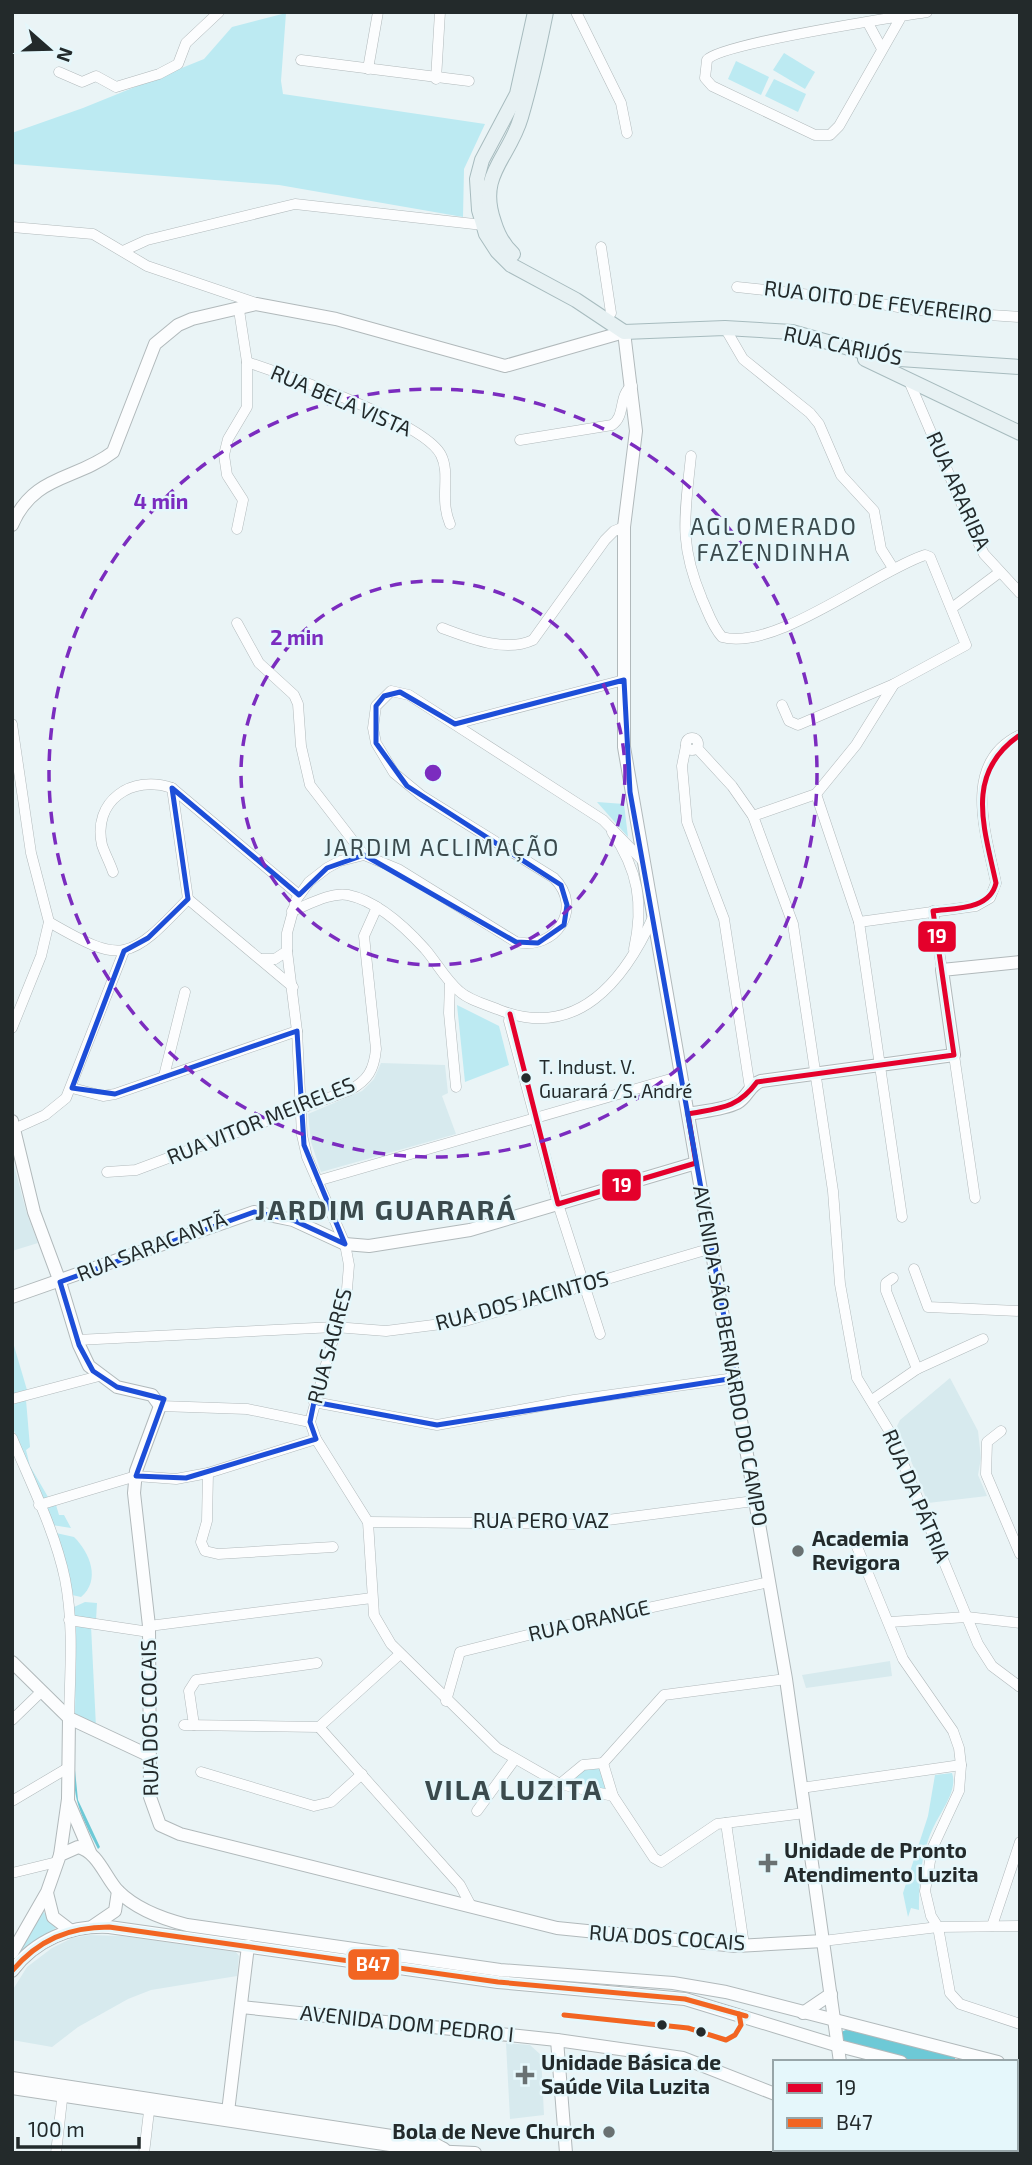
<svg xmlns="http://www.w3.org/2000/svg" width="1032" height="2165" viewBox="0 0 1032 2165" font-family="'Exo 2',sans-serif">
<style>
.built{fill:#d7eaee}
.green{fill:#bceaf2}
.water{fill:#6dc9d6}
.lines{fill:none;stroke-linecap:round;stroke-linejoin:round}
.river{stroke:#6dc9d6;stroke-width:14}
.minor-casing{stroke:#b1b9bb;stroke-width:11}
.tertiary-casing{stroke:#b1b9bb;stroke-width:14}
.secondary-casing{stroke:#b1b9bb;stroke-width:14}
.primary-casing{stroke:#a7bbbe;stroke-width:16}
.minor{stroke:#fcfdfe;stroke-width:10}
.tertiary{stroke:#fcfdfe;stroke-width:12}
.secondary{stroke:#fcfdfe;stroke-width:12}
.primary{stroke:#e7f1f3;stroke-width:14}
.bus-1-casing{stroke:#e5f7fb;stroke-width:10}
.bus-2-casing{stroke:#e5f7fb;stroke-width:10}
.bus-1{stroke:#e4002b;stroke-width:5}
.bus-2{stroke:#f26522;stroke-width:5}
.marked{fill:none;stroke:#1d4ed8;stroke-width:5;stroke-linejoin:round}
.ring{fill:none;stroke:#7b2cbf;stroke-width:3.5;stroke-dasharray:12 9}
.bus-dot{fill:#232a2b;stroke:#e5f7fb;stroke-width:2.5}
.poi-dot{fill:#697172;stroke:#e5f7fb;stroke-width:2.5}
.labels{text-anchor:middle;stroke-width:5;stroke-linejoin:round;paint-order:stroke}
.bus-label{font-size:19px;fill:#232a2b;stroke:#e5f7fb;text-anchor:start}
.street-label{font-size:21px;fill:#232a2b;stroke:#e5f7fb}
.poi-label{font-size:21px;font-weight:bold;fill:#232a2b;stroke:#e5f7fb;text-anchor:start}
.neighbourhood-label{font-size:23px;letter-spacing:2px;fill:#3b4a4d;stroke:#e5f7fb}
.district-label{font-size:28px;font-weight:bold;letter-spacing:2px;fill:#3b4a4d;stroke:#e5f7fb}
.centre{fill:#7b2cbf;stroke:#e5f7fb;stroke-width:3.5}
.ring-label{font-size:21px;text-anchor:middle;font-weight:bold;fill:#7b2cbf;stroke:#e5f7fb;stroke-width:5;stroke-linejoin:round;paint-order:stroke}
.line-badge{stroke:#e5f7fb;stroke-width:2.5}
.badge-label{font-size:19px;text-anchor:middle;font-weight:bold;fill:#fff}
</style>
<rect width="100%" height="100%" fill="#eaf4f6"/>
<!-- built -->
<g class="built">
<path d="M 381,1063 L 445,1065 L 448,1093 L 442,1096 L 456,1134 L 321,1172 L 311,1142 L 308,1114 L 362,1091 L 374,1079 Z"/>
<path d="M 12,1158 L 27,1214 L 38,1243 L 12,1251 Z"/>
<path d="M 950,1378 L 978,1431 L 981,1458 L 978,1475 L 987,1496 L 928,1503 L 897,1426 L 900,1420 Z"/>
<path d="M 890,1661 L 892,1676 L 806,1688 L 802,1675 Z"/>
<path d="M 90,1935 L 122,1936 L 236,1952 L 239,1956 L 237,1976 L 151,1990 L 128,1999 L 78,2027 L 52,2047 L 12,2040 L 12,1991 L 27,1967 L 52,1948 L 72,1938 Z"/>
<path d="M 506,2043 L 530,2045 L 541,2055 L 544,2115 L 510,2119 Z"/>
</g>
<!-- green -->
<g class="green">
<path d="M 286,13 L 281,81 L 283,94 L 485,124 L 464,169 L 463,217 L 279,185 L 12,164 L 12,133 L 83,108 L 204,59 L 232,27 Z"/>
<path d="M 784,53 L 815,72 L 805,89 L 773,70 Z"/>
<path d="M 736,61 L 769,77 L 761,95 L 728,79 Z"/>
<path d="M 774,79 L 806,94 L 798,112 L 765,96 Z"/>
<path d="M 597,802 L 624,804 L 628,837 Z"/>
<path d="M 457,1005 L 499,1026 L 509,1065 L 465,1082 Z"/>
<path d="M 12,1339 L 27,1390 L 12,1394 Z"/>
<path d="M 26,1400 L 30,1447 L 26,1450 L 30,1466 L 48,1497 L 42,1499 L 12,1426 L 12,1404 Z"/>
<path d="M 56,1505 L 59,1515 L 64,1515 L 71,1528 L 52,1525 L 46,1512 L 48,1507 Z"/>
<path d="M 56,1533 L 74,1537 C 90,1553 101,1580 81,1597 L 72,1595 Z"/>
<path d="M 85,1602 L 97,1603 L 96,1620 L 74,1616 L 74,1607 Z"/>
<path d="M 76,1625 L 91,1626 L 96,1727 L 75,1714 Z"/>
<path d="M 600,1768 L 607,1791 L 567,1782 L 585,1769 Z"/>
<path d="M 952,1773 C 958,1789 942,1810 935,1824 C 921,1851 919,1881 919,1910 L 911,1908 L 908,1917 L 903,1893 L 928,1816 L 935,1775 Z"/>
<path d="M 42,1910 L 56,1928 L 34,1941 L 12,1962 Z"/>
</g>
<!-- water -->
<path class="water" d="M 75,1770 L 78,1800 L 100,1847 L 98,1849 C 85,1823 71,1799 75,1770 Z"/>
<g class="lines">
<!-- river -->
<g class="river">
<path d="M 847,2037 L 949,2062"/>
<path d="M 1016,2078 L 1020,2079"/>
</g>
<!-- minor casing -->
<g class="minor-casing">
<g id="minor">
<path d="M 576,12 L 621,103 L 627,133"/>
<path d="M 901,17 L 839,126 L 830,135 L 815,135 L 712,86 L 705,78 L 707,60 C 719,44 896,17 927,12"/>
<path d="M 868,23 L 882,49"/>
<path d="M 301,60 L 469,81"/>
<path d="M 368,69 L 378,12"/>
<path d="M 59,72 L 82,82 L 96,76 L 116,87 L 159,74 L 178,64 L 186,43 L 219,12"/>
<path d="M 436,79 L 440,12"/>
<path d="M 12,227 L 93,234 L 147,266 L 256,303"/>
<path d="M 601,247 L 611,313"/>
<path d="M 123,251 L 147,240 L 295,204 L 483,225"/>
<path d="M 737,287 L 859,300 L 915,310 L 1020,317"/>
<path d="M 725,328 L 743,359 L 810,413 L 819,424 L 841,475 L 874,511 L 881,549 L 893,568"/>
<path d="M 247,362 C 285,375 425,422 441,455 C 451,475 439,498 450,524"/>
<path d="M 909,381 L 978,542 L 984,554 L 1020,593"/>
<path d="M 520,440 L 612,425 C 626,416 618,395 632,386"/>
<path d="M 691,456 C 685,515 678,542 702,599 C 708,612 712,626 722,637 C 774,652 874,572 925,555 L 930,557 L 966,645 L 894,684 L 798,725 L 789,721 L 782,705"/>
<path d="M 237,529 L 243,500 L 227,475 L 224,455 L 228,439 L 247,407 L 247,362 L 239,310"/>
<path d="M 952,608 L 1000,572"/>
<path d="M 237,623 L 259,663 L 294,695 L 298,704 L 301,746 L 310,785 L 364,855"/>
<path d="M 442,628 C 469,638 505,653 533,640 L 605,540 L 614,531 L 624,527"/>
<path d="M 12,724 L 31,853 L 49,922 L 41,956 L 12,1028"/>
<path d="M 455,724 L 624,680"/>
<circle cx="692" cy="744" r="6"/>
<path d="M 686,746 L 682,766 L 687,822 L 724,919 L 750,1088"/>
<path d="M 697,748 L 732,786 L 753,816 L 793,924 L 833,1191 L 840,1284 L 857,1378 L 891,1434 L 978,1644 L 992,1666 L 1020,1687"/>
<path d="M 816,794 L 859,922 L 902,1217"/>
<path d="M 753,816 L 816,794 L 856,745 L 894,684"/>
<path d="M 612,832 C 638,870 644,904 634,949"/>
<path d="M 113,872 C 110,863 105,854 102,845 C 92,801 132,774 172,788 L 299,895"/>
<path d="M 188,899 L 293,987"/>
<path d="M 292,911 C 308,905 330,892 348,895 C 377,901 406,928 425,949 C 437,963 445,979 459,991 C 469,1000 484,1004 497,1009 C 577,1042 625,980 654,915"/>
<path d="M 933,911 L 942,970"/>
<path d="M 49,922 C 123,965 129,961 188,899 L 172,788"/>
<path d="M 859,922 L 976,906 L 990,898 L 996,883 C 986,833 961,763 1020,735"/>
<path d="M 261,959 L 275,959 L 287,951"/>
<path d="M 450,983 L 449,1013 L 456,1087"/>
<path d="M 510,1014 L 509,1021 L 558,1204 L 600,1334"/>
<path d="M 954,1055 L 975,1198"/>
<path d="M 164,1076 L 185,992"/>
<path d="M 72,1088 L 103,1096 L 115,1094 L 297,1031"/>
<path d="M 14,1129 L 45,1115 L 66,1098 L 124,951"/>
<path d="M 107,1172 L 136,1170 L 350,1090 C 368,1080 374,1070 376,1049 L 364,936 L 377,907"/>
<path d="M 317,1181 L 681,1076"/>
<path d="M 914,1269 L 928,1307 L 1020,1311"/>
<path d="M 893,1278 L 886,1283 L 886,1291 L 917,1369"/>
<path d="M 77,1340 L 335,1327 L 386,1331 L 465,1321 L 712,1248"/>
<path d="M 12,1399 L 99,1376"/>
<path d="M 872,1400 L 917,1369 L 983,1339"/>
<path d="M 314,1402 L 437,1425 L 574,1400 L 735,1378"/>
<path d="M 160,1406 L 247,1409 L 310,1422"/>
<path d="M 1001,1431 L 987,1442 L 986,1474 L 1020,1554"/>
<path d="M 12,1438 C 31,1484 55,1531 65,1579 C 74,1624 70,1672 69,1718"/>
<path d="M 208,1473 L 207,1521 L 201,1542 L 205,1551 L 218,1554 L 333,1547"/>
<path d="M 39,1505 L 136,1476 L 176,1479 L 208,1473 L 316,1439"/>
<path d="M 368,1522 L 577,1524 L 754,1501"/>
<path d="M 853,1537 L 903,1659 L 953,1731 L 959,1748 L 961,1765 L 959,1791 L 932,1849 L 925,1891 L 931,1916 L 938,1927 L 950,1993 L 960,2004 L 1020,2024"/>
<path d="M 69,1620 L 149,1632"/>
<path d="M 890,1622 L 967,1617 L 1020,1623"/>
<path d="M 149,1626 L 372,1598"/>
<path d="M 446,1701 L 460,1652 L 564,1626 L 769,1582"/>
<path d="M 12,1720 L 41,1692"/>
<path d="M 184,1725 L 319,1727 L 400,1654"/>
<path d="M 194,1725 L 189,1691 L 196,1680 L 317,1663"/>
<path d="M 319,1727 L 460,1885 L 471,1906"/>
<path d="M 603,1763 L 613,1796 L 654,1858 L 661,1862 L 717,1824 L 805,1813"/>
<path d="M 603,1763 L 664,1695 L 786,1679"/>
<path d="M 201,1772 L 314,1806 L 331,1802 L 362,1774"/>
<path d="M 560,1784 L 583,1765 L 603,1763"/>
<path d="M 801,1788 L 961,1765"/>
<path d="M 613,1796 L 560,1784 L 497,1748 L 391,1644 L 374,1615 L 368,1522 L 316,1439 L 310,1422 L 347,1289 L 349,1265 L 345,1244 L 307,1157 L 302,1135 L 297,1031 L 287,951 L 287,933 L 296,900 L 309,882 L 327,868 L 340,861 L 364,855 L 398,869 L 516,942 C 556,951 584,908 554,878 L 422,796 L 394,773 L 376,743 L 373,728 L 376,706 L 391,691 L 409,695 L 603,820 L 643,861"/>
<path d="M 12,1801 L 66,1769"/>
<path d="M 477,1811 L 515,1759"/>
<path d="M 726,1823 L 744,1945"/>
<path d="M 12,1873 L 57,1862"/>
<path d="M 992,1926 L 1020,1842"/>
<path d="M 823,1941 L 938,1927 L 1020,1926"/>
<path d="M 56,2153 L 63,2091"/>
<path d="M 144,2153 L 150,2103"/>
</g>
</g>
<!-- tertiary casing -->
<g class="tertiary-casing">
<g id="tertiary">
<path d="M 12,525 C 34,474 75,481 113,452 L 155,344 L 178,325 L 192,319 L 256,304 L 336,319 L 505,366 L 624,332"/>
<path d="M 688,1114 C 703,1111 723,1110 737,1103 C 748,1097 749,1085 761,1081 L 954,1055 L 942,970 L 1020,962"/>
<path d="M 12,1121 L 34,1212 L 60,1282 L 79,1345 L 89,1366 L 117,1387 L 152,1395 L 160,1406 L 136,1471 L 134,1493 L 149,1626 L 150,1797 L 160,1825 L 180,1834 L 557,1928 L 736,1946 L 823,1941"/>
<path d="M 12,1297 L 254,1212 L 293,1220 L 345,1244 L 369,1246 L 470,1230 L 696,1163"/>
<path d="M 12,1662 L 69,1718 L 150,1756"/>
<path d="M 69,1803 L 90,1852"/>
<path d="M 60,1855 L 68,1799 L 69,1718"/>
<path d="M 241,2007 L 557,2040"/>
<path d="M 227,2120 L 248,1946"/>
</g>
</g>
<!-- secondary casing -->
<g class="secondary-casing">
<g id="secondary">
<path d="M 624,332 L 636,431 L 624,527 L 624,747 L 786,1679 L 840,2062"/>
<path d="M 47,1893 L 53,1917 L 70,1930"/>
<path d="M 93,1926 L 115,1911 L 118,1891"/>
<path d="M 12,1953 L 47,1892 L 60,1855 L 78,1847 C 98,1852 105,1877 118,1891 C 136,1909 163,1919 187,1925 L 500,1970 L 673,1983 L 726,1992 L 998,2062"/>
<path d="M 12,1971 C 35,1940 71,1925 109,1927 L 498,1982 L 685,1999 L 839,2046 L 901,2062"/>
<path d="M 803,2013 L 831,1994"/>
<path d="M 1016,2066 L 1020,2067"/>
<path d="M 12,2078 L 431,2142 L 444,2149"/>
<path d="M 12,2088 L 430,2151 L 475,2153"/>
<path d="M 1016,2089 L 1020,2090"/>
<path d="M 878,2149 L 885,2153"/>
<path d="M 566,2153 L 557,2040 L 683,2058 L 775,2094"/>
</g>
</g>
<!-- primary casing -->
<g class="primary-casing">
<g id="primary">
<path d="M 535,12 L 517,94 L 482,160 L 477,179 L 479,210 L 486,234 L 497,251 L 511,265 L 576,300 L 624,332 L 725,328 L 792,332 L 885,358 L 1020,367"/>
<path d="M 513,254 C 503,245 498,235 494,222 C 477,174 509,159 521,117 C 531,83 539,47 546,12"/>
<path d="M 865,359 L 1020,433"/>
</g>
</g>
<!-- minor -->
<use href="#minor" class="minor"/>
<!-- tertiary -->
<use href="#tertiary" class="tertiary"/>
<!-- secondary -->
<use href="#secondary" class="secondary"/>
<!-- primary -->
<use href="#primary" class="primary"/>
<!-- bus-1 casing -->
<g class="bus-1-casing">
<path id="bus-1" d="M 510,1014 L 558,1204 L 696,1163 L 688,1114 C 720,1108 737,1109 757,1082 L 954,1055 L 933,911 C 955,908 990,910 996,883 C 984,827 964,773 1020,735"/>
</g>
<!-- bus-2 casing -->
<g class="bus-2-casing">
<g id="bus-2">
<path d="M 12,1971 C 38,1940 69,1927 109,1927 L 498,1982 L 685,1999 L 746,2016"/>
<path d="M 564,2015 L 688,2028 L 726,2040 L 735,2035 L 741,2025 L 739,2014"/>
</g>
</g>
<!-- bus-1 -->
<use href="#bus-1" class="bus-1"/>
<!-- bus-2 -->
<use href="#bus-2" class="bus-2"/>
</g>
<!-- marked area -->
<path class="marked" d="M 624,680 L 630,792 L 735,1378 L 437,1425 L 314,1402 L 310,1422 L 316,1439 L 186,1478 L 136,1476 L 164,1399 L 117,1387 L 93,1371 L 79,1345 L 60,1282 L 254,1212 L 293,1220 L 345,1244 L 304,1145 L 297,1031 L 115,1094 L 72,1088 L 124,951 L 148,938 L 188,899 L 172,788 L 299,895 L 327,868 L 364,855 L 516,942 L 538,943 L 564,925 L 567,905 L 561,885 L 407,786 L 376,743 L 376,706 L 384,696 L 400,692 L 455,724 Z"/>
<!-- distance rings -->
<g class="ring">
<circle cx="433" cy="773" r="192"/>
<circle cx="433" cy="773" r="384"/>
</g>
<!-- markers -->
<g class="bus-dot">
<circle cx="526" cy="1078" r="6"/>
<circle cx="662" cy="2025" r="6"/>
<circle cx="701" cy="2032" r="6"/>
</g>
<g class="poi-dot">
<circle cx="798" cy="1551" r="7"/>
<path d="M764.5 1852.5h7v7h7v7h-7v7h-7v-7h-7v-7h7z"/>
<path d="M521.5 2064.5h7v7h7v7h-7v7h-7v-7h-7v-7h7z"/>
<circle cx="609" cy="2132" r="7"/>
</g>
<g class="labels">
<!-- bus labels -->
<g class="bus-label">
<text x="539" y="1074">T. Indust. V.<tspan x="539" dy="24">Guarará /S. André</tspan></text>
</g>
<!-- street labels -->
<g class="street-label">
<text transform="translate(878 302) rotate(7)" y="7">RUA OITO DE FEVEREIRO</text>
<text transform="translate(843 346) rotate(12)" y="7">RUA CARIJÓS</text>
<text transform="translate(341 401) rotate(23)" y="7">RUA BELA VISTA</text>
<text transform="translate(958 491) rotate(66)" y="7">RUA ARARIBA</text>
<text transform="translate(261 1121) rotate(-22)" y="7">RUA VITOR MEIRELES</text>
<text transform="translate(152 1247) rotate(-21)" y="7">RUA SARACANTÃ</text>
<text transform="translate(522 1301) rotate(-15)" y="7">RUA DOS JACINTOS</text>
<text transform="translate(330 1346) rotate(-75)" y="7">RUA SAGRES</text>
<text transform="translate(730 1356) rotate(80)" y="7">AVENIDA SÃO BERNARDO DO CAMPO</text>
<text transform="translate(916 1496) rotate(67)" y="7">RUA DA PÁTRIA</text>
<text x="541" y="1528">RUA PERO VAZ</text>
<text transform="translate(589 1621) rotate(-13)" y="7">RUA ORANGE</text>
<text transform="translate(150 1718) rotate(-91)" y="7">RUA DOS COCAIS</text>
<text transform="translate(667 1938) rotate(4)" y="7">RUA DOS COCAIS</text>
<text transform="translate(407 2024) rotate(6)" y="7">AVENIDA DOM PEDRO I</text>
</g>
<!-- poi labels -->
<g class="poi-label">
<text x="812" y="1546">Academia<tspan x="812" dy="24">Revigora</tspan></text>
<text x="784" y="1858">Unidade de Pronto<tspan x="784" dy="24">Atendimento Luzita</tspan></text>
<text x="541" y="2070">Unidade Básica de<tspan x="541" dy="24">Saúde Vila Luzita</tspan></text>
<text x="595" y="2139" text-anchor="end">Bola de Neve Church</text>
</g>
<!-- neighbourhood labels -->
<g class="neighbourhood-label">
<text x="774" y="535">AGLOMERADO<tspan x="774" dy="26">FAZENDINHA</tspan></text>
<text x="442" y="856">JARDIM ACLIMAÇÃO</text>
</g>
<!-- district labels -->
<g class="district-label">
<text x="386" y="1220">JARDIM GUARARÁ</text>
<text x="514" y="1800">VILA LUZITA</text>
</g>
</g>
<circle cx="433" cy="773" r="10" class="centre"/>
<g class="ring-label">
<text x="161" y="509">4 min</text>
<text x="297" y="645">2 min</text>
</g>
<g class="line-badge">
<rect x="917" y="920" width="40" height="33" rx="7" fill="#e4002b"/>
<rect x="601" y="1168" width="41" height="34" rx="7" fill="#e4002b"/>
<rect x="347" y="1948" width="53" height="33" rx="7" fill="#f26522"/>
</g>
<g class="badge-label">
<text x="937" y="943">19</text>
<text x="622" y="1192">19</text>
<text x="373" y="1971">B47</text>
</g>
<!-- border -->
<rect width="1032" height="2165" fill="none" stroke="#232a2b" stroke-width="28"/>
<!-- legend -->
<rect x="773" y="2060" width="245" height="91" fill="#e5f7fb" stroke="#97a5a8" stroke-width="2"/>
<rect x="787" y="2083" width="35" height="10" fill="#e4002b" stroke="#97a5a8" stroke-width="2"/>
<text x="836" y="2095" font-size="21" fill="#232a2b">19</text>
<rect x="787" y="2118" width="35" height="10" fill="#f26522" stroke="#97a5a8" stroke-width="2"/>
<text x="836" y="2130" font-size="21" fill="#232a2b">B47</text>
<!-- north arrow -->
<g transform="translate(49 49) rotate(110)" stroke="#e5f7fb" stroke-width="5" paint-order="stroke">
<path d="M0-5L12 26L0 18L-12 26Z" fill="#232a2b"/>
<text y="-10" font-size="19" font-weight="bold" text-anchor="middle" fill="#232a2b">N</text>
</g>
<!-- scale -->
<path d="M18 2137v10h121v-10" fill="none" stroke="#232a2b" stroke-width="3.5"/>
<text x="28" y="2137" font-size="21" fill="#232a2b" stroke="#e5f7fb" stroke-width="5" paint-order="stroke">100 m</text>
</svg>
